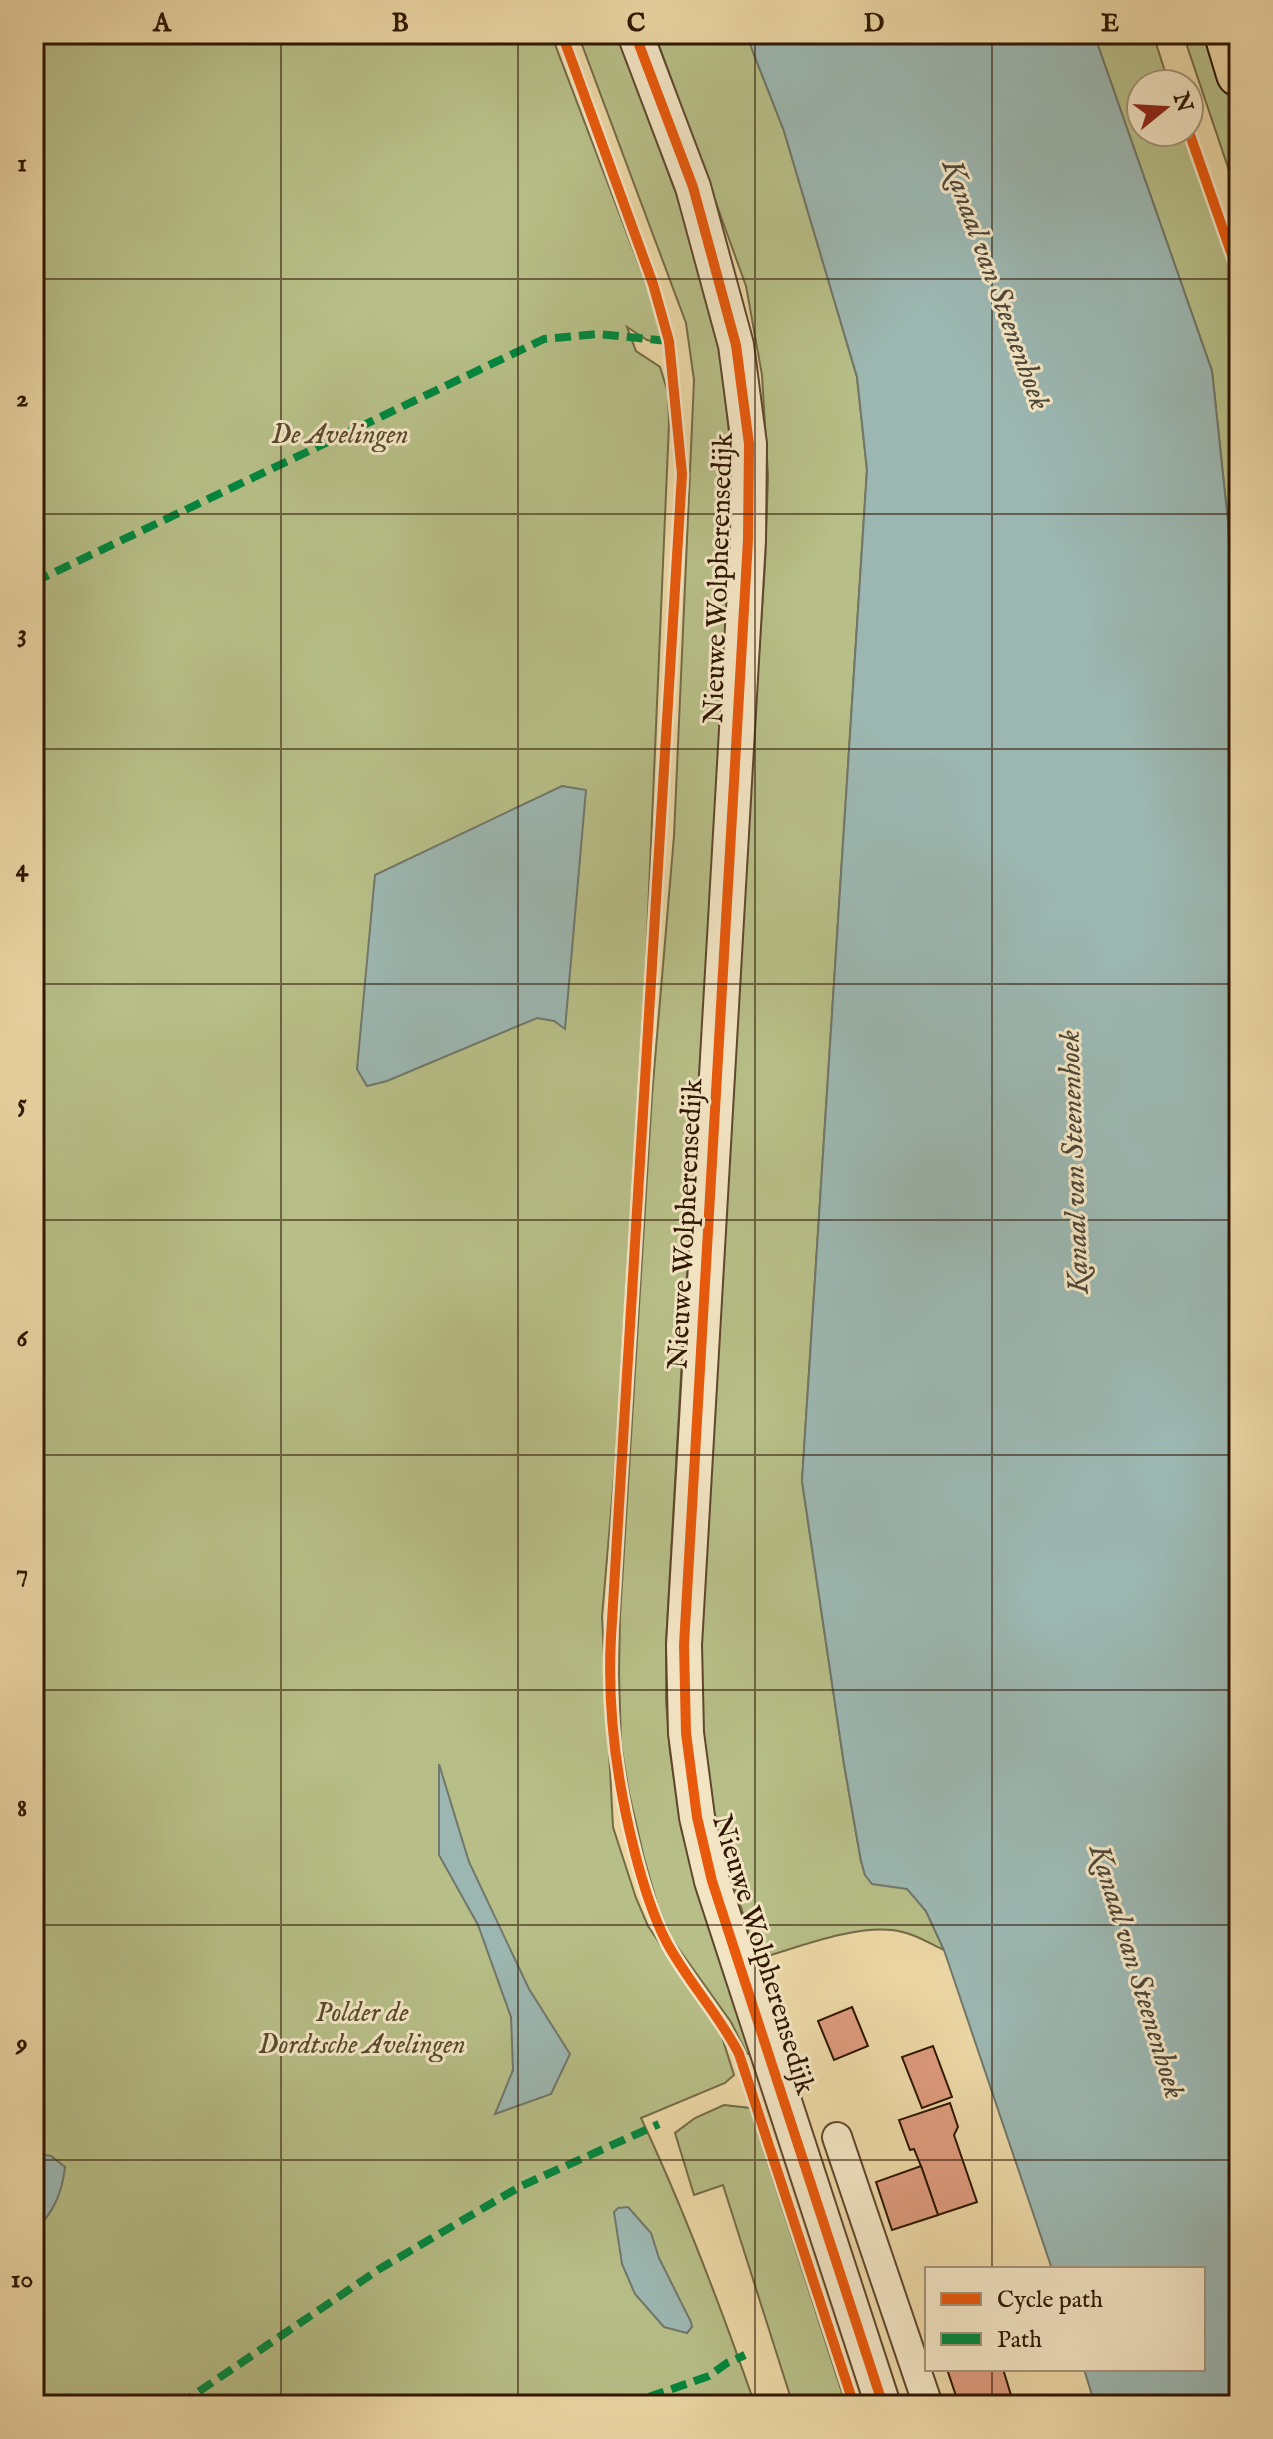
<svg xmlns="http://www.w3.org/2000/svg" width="1273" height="2439" viewBox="0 0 1273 2439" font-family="'IM FELL English',serif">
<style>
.green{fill:#b7be87;stroke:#746a45;stroke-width:2}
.water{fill:#9cb7b1;stroke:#71776b;stroke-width:2}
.building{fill:#dc9a7c;stroke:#301703;stroke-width:2}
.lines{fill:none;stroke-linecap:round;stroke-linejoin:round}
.minor-casing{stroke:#5f472c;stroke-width:32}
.tertiary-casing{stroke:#5f472c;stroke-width:38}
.motorway-casing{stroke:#301703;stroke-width:48}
.minor{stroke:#f3e5c4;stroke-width:28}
.tertiary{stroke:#f3e5c4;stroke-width:34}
.motorway{stroke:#ecd7a5;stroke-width:44}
.quiet{stroke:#00873e;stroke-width:8;stroke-dasharray:16 8;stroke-linecap:butt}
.cycleway-casing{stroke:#f3e5c4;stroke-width:15}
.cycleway{stroke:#e8590c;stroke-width:10}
.grid{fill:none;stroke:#301703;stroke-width:2;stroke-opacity:0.55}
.labels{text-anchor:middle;stroke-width:6;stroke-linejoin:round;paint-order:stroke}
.park-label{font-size:28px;font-style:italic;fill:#58492b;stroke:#f3e5c4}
.street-label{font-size:28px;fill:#301703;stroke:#f3e5c4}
.water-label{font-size:30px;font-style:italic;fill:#504737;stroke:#f3e5c4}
.neatline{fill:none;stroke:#301703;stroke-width:3}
.grid-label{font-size:26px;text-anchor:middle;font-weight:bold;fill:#301703}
</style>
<rect width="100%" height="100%" fill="#ecd7a5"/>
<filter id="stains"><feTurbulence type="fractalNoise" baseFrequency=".0025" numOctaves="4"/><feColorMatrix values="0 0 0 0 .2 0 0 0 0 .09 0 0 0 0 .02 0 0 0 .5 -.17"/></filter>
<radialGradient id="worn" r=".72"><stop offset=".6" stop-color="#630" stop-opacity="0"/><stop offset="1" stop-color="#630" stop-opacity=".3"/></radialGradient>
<!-- green -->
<g class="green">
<path d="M 34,34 L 551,34 L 653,302 L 662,338 L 660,343 L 647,340 L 627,327 L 636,351 L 660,367 L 668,393 L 669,424 L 646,960 L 616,1453 L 602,1617 L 613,1827 L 636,1898 L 648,1926 L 721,2034 L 734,2075 L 725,2083 L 641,2118 C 685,2212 721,2307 755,2405 L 34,2405 Z"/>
<path d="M 578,34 L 617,34 L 695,245 L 717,325 L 731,450 L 734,554 L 685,1305 L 666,1643 L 666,1701 L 670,1752 L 681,1828 L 706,1916 L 752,2053 L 747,2054 L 731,2022 L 671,1938 L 658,1907 L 644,1858 L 629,1793 L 621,1744 L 619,1674 L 620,1616 L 652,1095 L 674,836 L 694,380 L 686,323 Z"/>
<path d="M 655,34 L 746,34 L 784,131 L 857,377 L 867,470 L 802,1481 L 844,1764 L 861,1861 L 865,1875 L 908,1889 L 926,1911 L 944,1950 C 927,1942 911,1932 892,1930 C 850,1926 797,1948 757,1959 L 714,1820 L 705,1774 L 696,1653 L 741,914 L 765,565 L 768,476 L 762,375 L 746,286 Z"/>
<path d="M 1094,34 L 1153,34 L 1169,84 L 1141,84 L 1141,132 L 1185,132 L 1239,296 L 1239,754 L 1228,522 L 1212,371 Z"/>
<path d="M 1183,34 L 1213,34 L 1239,136 L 1239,200 Z"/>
<path d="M 724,2105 L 750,2108 L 846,2405 L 793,2405 L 723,2185 L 694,2195 L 675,2133 L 695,2118 Z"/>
</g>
<!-- water -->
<g class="water">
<path d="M 746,34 L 1094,34 L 1212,371 L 1228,522 L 1239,754 L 1239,2405 L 1095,2405 L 1084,2369 L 1203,2369 L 1203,2269 L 1052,2269 L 944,1950 L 926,1911 L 907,1889 L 872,1884 L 865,1875 L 861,1861 L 844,1764 L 802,1481 L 867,470 L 857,377 L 784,131 Z"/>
<path d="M 562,786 L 586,790 L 565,1029 L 554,1021 L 537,1018 L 387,1081 L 367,1086 L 357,1069 L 375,875 Z"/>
<path d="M 439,1764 L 469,1862 L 529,1989 L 570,2054 L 551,2094 L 495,2114 L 513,2070 L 511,2017 L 478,1925 L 439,1855 Z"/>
<path d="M 34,2153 L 51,2156 L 65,2167 C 62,2194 53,2213 34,2232 Z"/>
<path d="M 628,2207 L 651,2233 L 659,2258 L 691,2322 L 692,2327 L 687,2333 L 664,2327 L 635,2294 L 622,2264 L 614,2212 L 618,2208 Z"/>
</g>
<!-- building -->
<g class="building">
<path d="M 852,2007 L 868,2046 L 834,2060 L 818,2021 Z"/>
<path d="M 933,2046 L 952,2097 L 922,2108 L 902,2057 Z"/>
<path d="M 950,2103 L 958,2127 L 954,2135 L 977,2202 L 938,2215 L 921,2166 L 914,2149 L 910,2150 L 899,2120 Z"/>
<path d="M 921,2166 L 938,2215 L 892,2230 L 876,2182 Z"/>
<path d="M 947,2369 L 1003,2369 L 1014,2405 L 994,2405 L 992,2399 L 975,2405 L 959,2405 Z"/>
</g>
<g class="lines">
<!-- minor casing -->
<g class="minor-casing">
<path id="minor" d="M 837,2137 L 928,2405"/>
</g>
<!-- tertiary casing -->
<g class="tertiary-casing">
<path id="tertiary" d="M 635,34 L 693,187 L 736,345 L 749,444 L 748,540 L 684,1645 L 686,1733 L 697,1817 L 712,1881 L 883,2405"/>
</g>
<!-- motorway casing -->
<g class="motorway-casing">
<path id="motorway" d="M 1227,34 L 1239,74"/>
</g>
<!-- minor -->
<use href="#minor" class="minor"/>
<!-- tertiary -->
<use href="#tertiary" class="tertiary"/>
<!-- motorway -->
<use href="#motorway" class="motorway"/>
<!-- quiet -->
<g class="quiet">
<path d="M 34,582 L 544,339 L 598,334 L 669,341"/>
<path d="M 179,2405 L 381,2268 L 521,2186 L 659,2124"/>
<path d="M 626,2405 L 709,2376 L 727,2363 L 745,2355"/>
</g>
<!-- cycleway casing -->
<g class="cycleway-casing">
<g id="cycleway">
<path d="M 562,34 L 653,284 L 669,341 L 682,474 L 611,1637 C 607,1710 616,1778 634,1849 C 642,1881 651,1912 666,1941 C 687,1981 719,2014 739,2054 L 854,2405"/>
<path d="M 635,34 L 693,187 L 736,345 L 749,444 L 748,540 L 684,1645 L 686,1733 L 697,1817 L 712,1881 L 883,2405"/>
<path d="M 1189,132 L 1239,275"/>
</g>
</g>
<!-- cycleway -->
<use href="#cycleway" class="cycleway"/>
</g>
<!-- grid -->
<path class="grid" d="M 281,34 L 281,2405M 518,34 L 518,2405M 755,34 L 755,2405M 992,34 L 992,2269M 34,279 L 1239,279M 34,514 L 1239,514M 34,749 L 1239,749M 34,984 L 1239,984M 34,1220 L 1239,1220M 34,1455 L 1239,1455M 34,1690 L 1239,1690M 34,1925 L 1239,1925M 34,2160 L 1239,2160M 992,2369 L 992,2405"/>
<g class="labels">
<!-- park labels -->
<g class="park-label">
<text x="340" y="443">De Avelingen</text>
<text x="362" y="2021">Polder de<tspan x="362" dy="32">Dordtsche Avelingen</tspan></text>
</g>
<!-- street labels -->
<g class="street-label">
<text transform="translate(717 578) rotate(-88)" y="10">Nieuwe Wolpherensedijk</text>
<text transform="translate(684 1224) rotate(-87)" y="10">Nieuwe Wolpherensedijk</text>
<text transform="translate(765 1954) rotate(73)" y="10">Nieuwe Wolpherensedijk</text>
</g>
<!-- water labels -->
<g class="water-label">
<text transform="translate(997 284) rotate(70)" y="10">Kanaal van Steenenhoek</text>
<text transform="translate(1073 1162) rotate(-92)" y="10">Kanaal van Steenenhoek</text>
<text transform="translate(1138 1971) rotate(73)" y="10">Kanaal van Steenenhoek</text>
</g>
</g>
<!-- margin -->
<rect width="1273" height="2439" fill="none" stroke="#ecd7a5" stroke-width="88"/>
<!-- legend -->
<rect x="925" y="2267" width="280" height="104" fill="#f3e5c4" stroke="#a59377" stroke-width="2"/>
<rect x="941" y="2293" width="40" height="12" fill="#e8590c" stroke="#a59377" stroke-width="2"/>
<text x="997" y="2307" font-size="24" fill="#301703">Cycle path</text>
<rect x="941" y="2333" width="40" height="12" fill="#00873e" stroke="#a59377" stroke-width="2"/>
<text x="997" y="2347" font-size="24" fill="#301703">Path</text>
<!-- north arrow -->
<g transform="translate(1165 108) rotate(72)"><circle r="38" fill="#f3e5c4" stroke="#a59377" stroke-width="2"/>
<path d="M0-6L14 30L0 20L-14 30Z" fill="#8f2418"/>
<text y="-12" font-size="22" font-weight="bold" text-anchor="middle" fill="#301703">N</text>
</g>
<rect x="44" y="44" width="1185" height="2351" class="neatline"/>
<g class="grid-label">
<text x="162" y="31">A</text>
<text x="400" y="31">B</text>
<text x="636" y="31">C</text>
<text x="874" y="31">D</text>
<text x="1110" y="31">E</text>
<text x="22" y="171">1</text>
<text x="22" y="406">2</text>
<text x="22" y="641">3</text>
<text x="22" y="876">4</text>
<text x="22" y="1111">5</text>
<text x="22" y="1346">6</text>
<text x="22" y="1581">7</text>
<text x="22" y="1816">8</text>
<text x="22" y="2051">9</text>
<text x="22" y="2287">10</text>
</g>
<rect width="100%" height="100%" filter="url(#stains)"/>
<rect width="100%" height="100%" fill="url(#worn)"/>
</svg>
